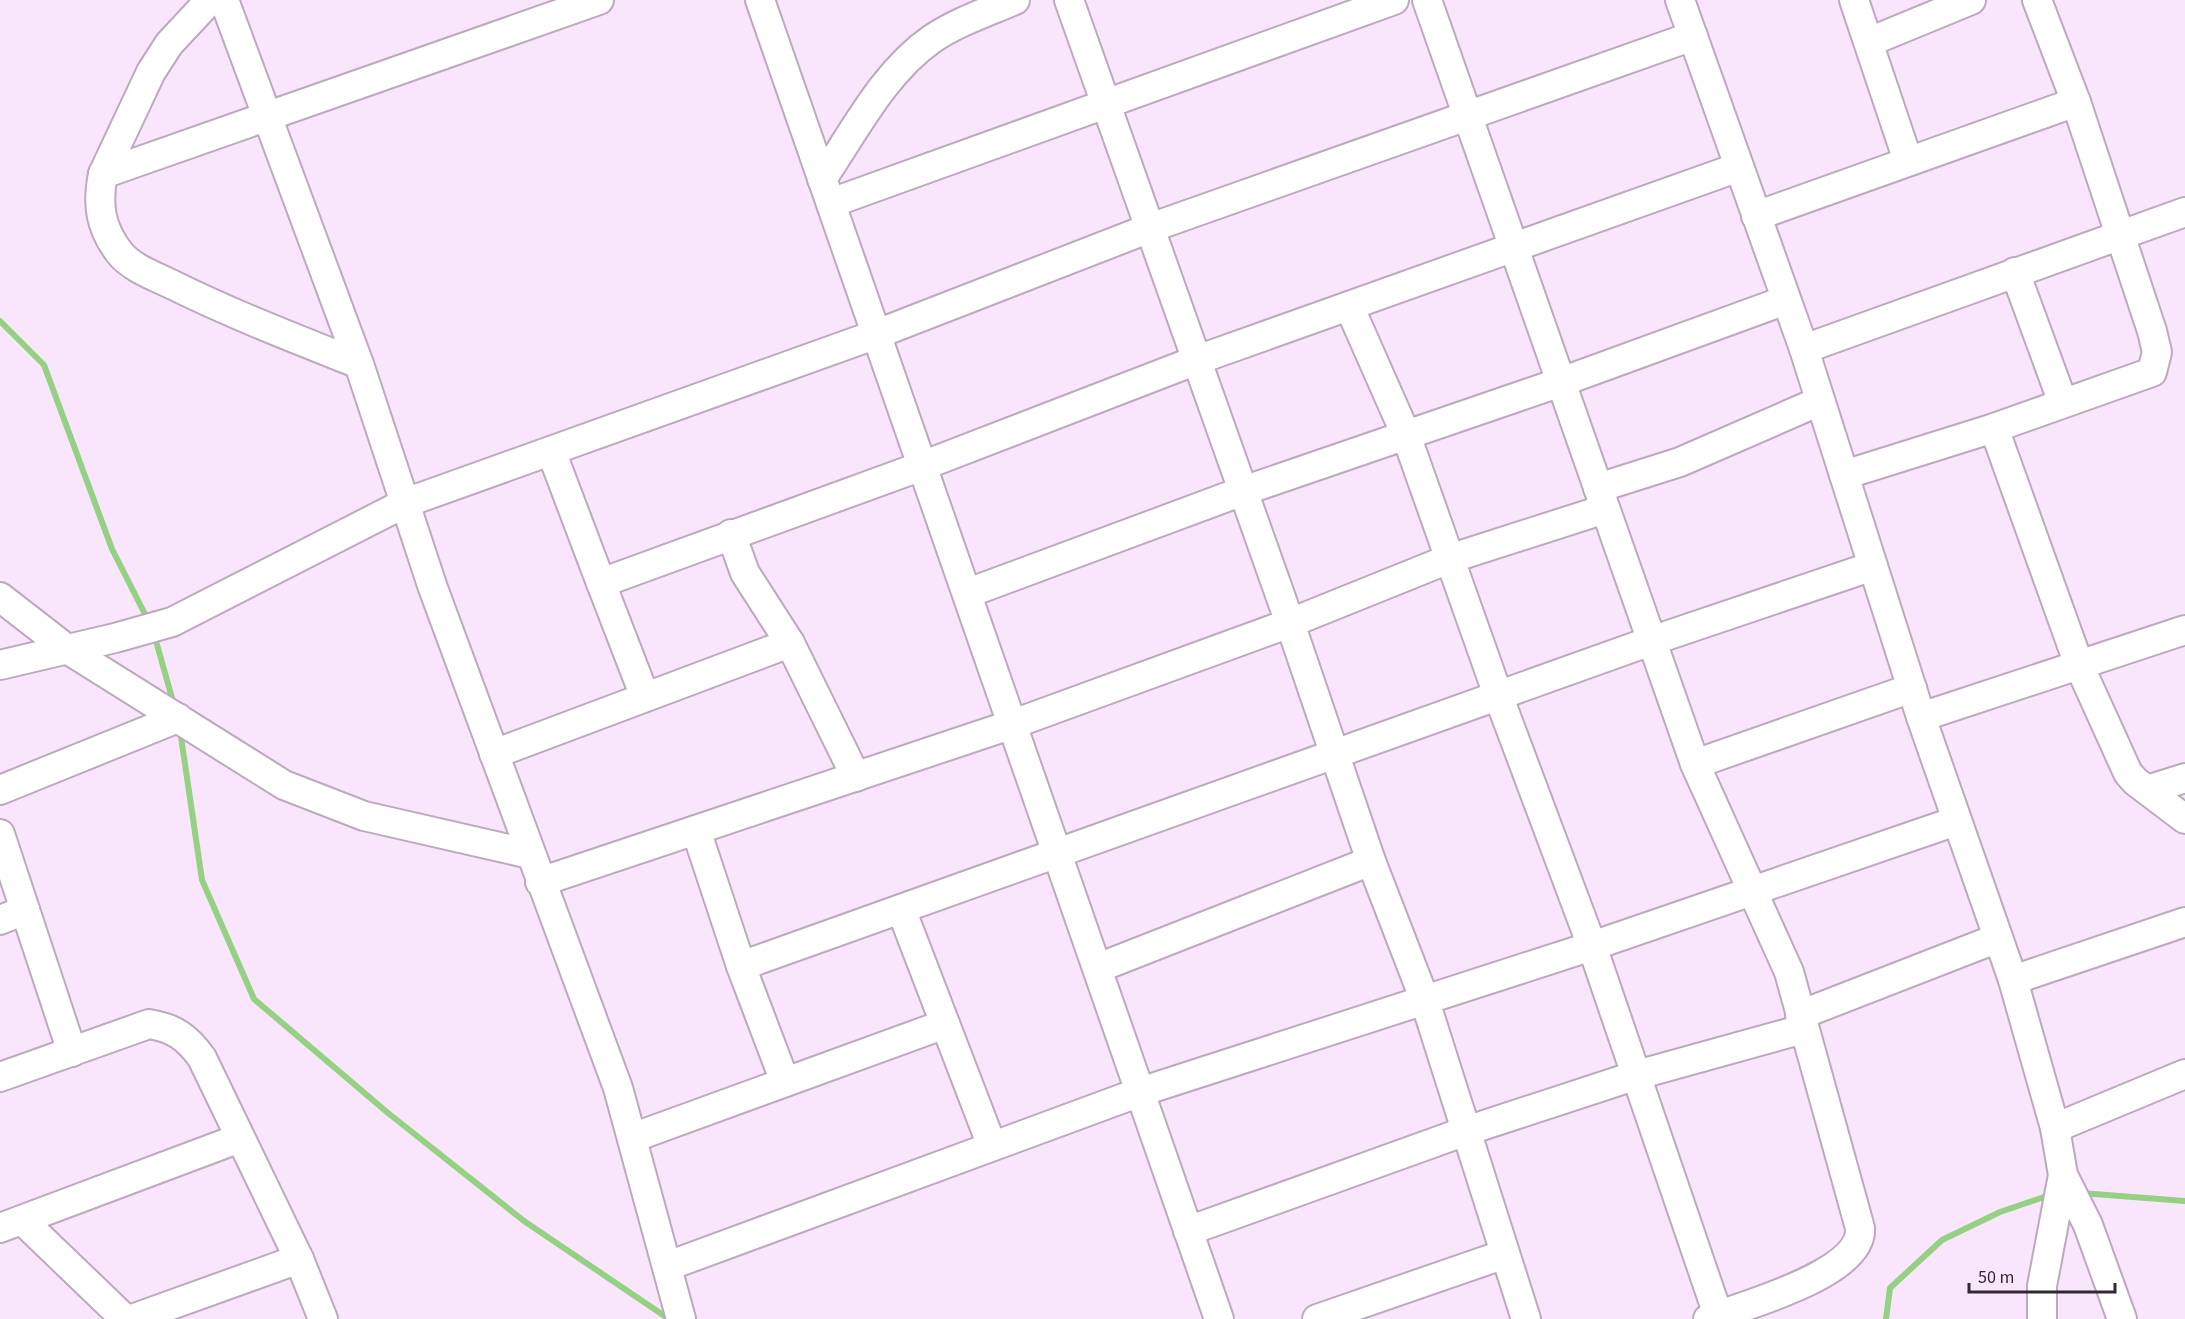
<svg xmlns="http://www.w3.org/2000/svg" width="2185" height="1319" viewBox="0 0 2185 1319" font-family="'Source Sans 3',sans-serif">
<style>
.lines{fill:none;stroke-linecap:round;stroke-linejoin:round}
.stream{stroke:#95d182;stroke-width:6}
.minor-casing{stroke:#bca9be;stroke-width:32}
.minor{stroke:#fff;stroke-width:28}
</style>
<rect width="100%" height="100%" fill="#fae6fc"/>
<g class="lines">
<!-- stream -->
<g class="stream">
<path d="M 0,321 L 44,365 L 112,549 L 149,622"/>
<path d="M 154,634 L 174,705"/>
<path d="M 180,730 L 202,880 L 254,999 L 388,1113 L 524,1221 L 669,1319"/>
<path d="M 2081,1193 L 2185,1201"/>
<path d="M 1886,1319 L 1890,1288 L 1942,1240 L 2000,1212 L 2050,1195"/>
</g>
<!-- minor casing -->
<g class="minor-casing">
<g id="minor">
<path d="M 224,0 L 359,364 L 433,588 L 618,1088 L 681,1319"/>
<path d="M 760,0 L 1219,1319"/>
<path d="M 1069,0 L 1290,623 L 1371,861 L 1424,998 L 1526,1319"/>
<path d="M 1427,0 L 1695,764 L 1789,972 L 1860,1228 C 1864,1274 1742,1306 1708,1319"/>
<path d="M 1680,0 L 1804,349 L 1921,717 L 2013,980 L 2055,1128 L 2063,1175 L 2042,1286 L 2042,1319"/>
<path d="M 1854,0 L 1908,161"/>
<path d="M 1869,42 L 1971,0"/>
<path d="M 103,174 L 151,72 L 169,44 L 210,0"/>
<path d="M 822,179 C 854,132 884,72 932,39 C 957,22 987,12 1015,0"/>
<path d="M 831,203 L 1394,0"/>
<path d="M 1756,216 L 2076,102"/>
<path d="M 2015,272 L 2063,403"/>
<path d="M 1349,306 L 1406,435 L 1498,695 L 1592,946 L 1718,1315"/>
<path d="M 1804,349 L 2185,212"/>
<path d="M 359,364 C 296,339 234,315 173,285 C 155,276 131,268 119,252 C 100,227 97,204 103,174 L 599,0"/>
<path d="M 1994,428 L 2079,665 L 2128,773 L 2135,781 L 2185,819"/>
<path d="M 551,451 L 601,583 L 922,466 L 1197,360 L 1739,167"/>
<path d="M 1844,475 L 1994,428 L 2152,372 L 2157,352 L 2152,331 L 2076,102 L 2037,0"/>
<path d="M 1598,488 L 1680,462 L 1820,401"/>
<path d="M 731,534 L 745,573 L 790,643 L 856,777"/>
<path d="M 601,583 L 645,697"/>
<path d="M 968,593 L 1243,491 L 1561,382 L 1786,300"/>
<path d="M 0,597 L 67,649 L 284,785 L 364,816 L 530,854"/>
<path d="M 0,665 L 115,638 L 172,622 L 405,503 L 877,334 L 1150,228 L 1693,36"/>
<path d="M 1921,717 L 2185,630"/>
<path d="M 494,754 L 790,643"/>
<path d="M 1695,764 L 1912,688"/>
<path d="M 0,790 L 178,718"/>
<path d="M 2147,790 L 2185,778"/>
<path d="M 696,830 L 741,966 L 785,1082"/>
<path d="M 0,834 L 72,1052"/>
<path d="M 540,882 L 1013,724 L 1290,623 L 1449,559 L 1605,509"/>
<path d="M 901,909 L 992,1146"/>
<path d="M 0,920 L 25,910"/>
<path d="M 741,966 L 1651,641 L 1873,566"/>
<path d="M 1098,968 L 1371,861"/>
<path d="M 2013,980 L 2185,922"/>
<path d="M 1800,1015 L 1998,938"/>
<path d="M 0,1077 L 149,1024 C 174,1028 187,1037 202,1058 L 299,1259 L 323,1319"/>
<path d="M 2055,1128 L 2185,1074"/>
<path d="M 632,1138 L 945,1024"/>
<path d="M 2063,1175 L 2088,1225 L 2122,1319"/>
<path d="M 22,1220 L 125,1319"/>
<path d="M 0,1228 L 240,1138"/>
<path d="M 1188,1231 L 1466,1131 L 1637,1075 L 1803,1029"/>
<path d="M 668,1266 L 1140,1092 L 1592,946 L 1956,821"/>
<path d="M 132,1319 L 299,1259"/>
<path d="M 1317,1319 L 1505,1254"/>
</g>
</g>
<!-- minor -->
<use href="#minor" class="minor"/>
</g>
<!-- scale -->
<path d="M1969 1283v9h146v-9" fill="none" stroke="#312931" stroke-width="3"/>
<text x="1978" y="1283" font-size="18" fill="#312931" stroke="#fae6fc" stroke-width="4.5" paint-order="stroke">50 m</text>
</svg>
